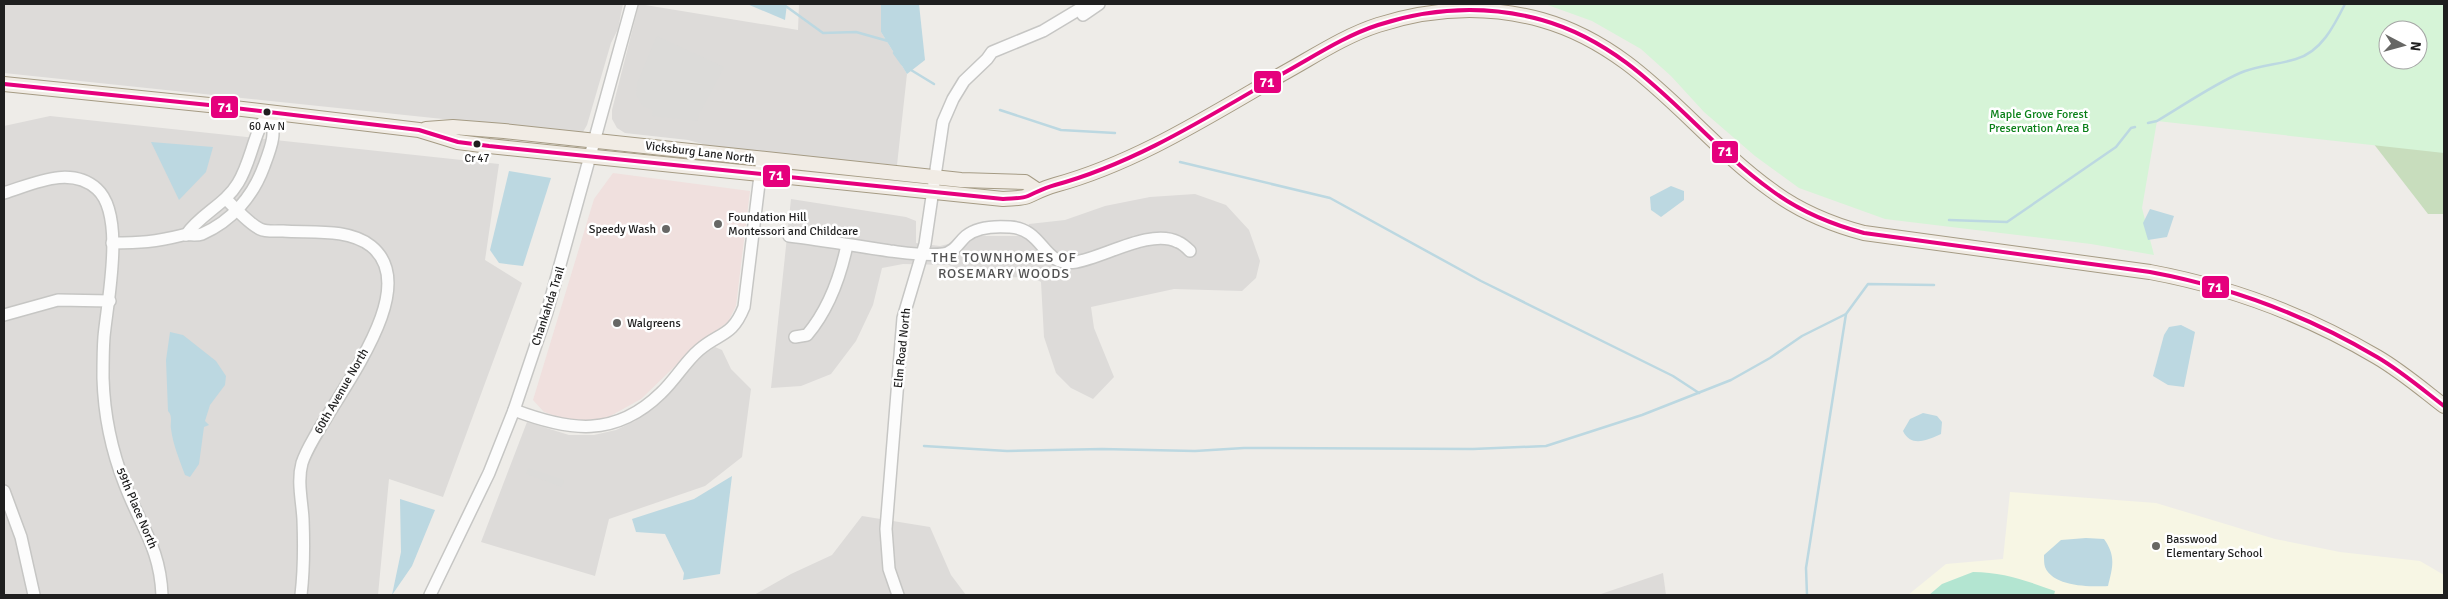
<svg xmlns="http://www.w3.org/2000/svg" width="2448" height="599" viewBox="0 0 2448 599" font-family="Signika,sans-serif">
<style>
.residential{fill:#dddbd9}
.commercial{fill:#f0e0de}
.education{fill:#f7f6e4}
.religious{fill:#dcdbd9}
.forest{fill:#c8ddbd}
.park{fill:#d6f4d7;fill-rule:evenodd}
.pitch{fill:#b3e5d1}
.water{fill:#bcd8e1}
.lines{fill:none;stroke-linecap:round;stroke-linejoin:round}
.stream{stroke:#bcd8e1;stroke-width:2.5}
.minor-casing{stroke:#c6c6c4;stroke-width:14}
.major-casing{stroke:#a59b84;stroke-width:16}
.minor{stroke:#fcfcfc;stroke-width:11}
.major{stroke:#f1ece5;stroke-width:14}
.bus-1-casing{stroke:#fff;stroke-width:8}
.bus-1{stroke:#e5007d;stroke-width:4}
.bus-dot{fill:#1f1f1f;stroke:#fff;stroke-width:2}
.poi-dot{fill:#676765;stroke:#fff;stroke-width:2}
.labels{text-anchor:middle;stroke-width:5;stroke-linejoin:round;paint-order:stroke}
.bus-label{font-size:11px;fill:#1f1f1f;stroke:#fff}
.park-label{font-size:12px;fill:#0a8018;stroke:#fff}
.street-label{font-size:12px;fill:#1f1f1f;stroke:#fff}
.poi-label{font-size:12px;fill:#1f1f1f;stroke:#fff;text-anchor:start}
.neighbourhood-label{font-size:14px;letter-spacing:1px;fill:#525252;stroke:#fff}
.line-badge{stroke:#fff;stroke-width:2}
.badge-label{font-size:14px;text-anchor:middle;font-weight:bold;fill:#fff}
</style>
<rect width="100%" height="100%" fill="#eeece8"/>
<!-- residential -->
<g class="residential">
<path d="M 4,4 L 623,4 L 618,29 L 611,43 L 587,125 L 583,132 L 576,133 L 4,73 Z"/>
<path d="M 639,4 L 798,30 L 799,4 L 881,4 L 881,32 L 907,74 L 897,165 L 721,149 L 688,140 L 625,133 L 617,128 L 612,119 L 612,110 Z"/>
<path d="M 50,116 L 499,164 L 485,260 L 522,283 L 443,497 L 389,479 L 378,595 L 4,595 L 4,126 Z"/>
<path d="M 1195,194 L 1226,205 L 1249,230 L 1260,261 L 1256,278 L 1242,291 L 1174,289 L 1091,307 L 1094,328 L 1114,377 L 1093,399 L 1071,388 L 1056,373 L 1044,337 L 1041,282 L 1032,277 L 961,278 L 949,265 L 903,264 L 882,268 L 873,305 L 856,341 L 831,374 L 801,386 L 771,388 L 791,199 L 906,217 L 916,221 L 916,243 L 940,246 L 981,236 L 1023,236 L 1029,224 L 1065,220 L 1105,206 L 1150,197 Z"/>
<path d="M 715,347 L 722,350 L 731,369 L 751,389 L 742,457 L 705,486 L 609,519 L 595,576 L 481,542 L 527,422 L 569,435 L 594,435 L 616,430 L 635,421 L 654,406 L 703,355 Z"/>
<path d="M 862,516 L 930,527 L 951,575 L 966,595 L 754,595 L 791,574 L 832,555 Z"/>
<path d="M 1663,573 L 1666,595 L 1598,595 Z"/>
</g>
<!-- commercial -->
<path class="commercial" d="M 613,173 L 750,191 L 736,306 L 728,322 L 699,343 L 641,399 L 605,419 L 570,421 L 544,412 L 533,400 L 594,199 Z"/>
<!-- education -->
<path class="education" d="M 2010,492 L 2156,503 L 2275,539 L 2340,552 L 2420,561 L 2444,575 L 2444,595 L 1908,595 L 1946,564 L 2003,559 Z"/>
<!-- religious -->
<g class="religious">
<path d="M 657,36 L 724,67 L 699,114 L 698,121 L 652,116 L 653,110 L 643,106 L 636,94 L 637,84 Z"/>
<path d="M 528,468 L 564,480 L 562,487 L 526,474 Z"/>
</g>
<!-- forest -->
<path class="forest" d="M 2444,32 L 2444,214 L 2428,214 L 2349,112 L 2418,60 Z"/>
<!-- park -->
<path class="park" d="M 1545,4 L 2444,4 L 2444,153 L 2157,121 L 2142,208 L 2154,255 L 2091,244 L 1885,219 L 1799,188 L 1755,156 L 1704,112 L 1671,76 L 1641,49 L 1592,21 ZM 2388,30 L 2418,30 L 2418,60 L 2388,60 Z"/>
<!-- pitch -->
<path class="pitch" d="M 1973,572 C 2003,572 2027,581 2055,591 L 2054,595 L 1929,595 L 1942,584 Z"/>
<!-- water -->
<g class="water">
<path d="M 747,4 L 787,4 L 785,20 Z"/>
<path d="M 881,4 L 919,4 L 925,60 L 907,74 L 881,32 Z"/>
<path d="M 151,142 L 213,147 L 206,172 L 179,200 Z"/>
<path d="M 509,171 L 551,178 L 523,266 L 499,263 L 490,250 Z"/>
<path d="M 1671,186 L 1684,191 L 1684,200 L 1661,217 L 1651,210 L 1650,197 Z"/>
<path d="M 2150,209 L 2174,216 L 2167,237 L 2148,240 L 2143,223 Z"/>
<path d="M 2181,325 L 2195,332 L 2184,387 L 2168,385 L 2153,376 L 2164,335 L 2169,327 Z"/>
<path d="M 170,332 L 183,335 L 216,361 L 226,376 L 225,385 L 210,405 L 205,421 L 209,425 L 204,427 L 199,464 L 190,477 L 185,475 C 180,461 173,445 171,429 C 170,423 173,416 168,411 L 166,360 Z"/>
<path d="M 1923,413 L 1937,416 L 1942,422 L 1941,434 C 1928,440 1911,448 1903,431 L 1910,419 Z"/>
<path d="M 732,476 L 720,574 L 683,580 L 684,573 L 665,534 L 636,532 L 632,519 L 694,499 Z"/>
<path d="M 400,499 L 435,510 L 412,566 L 392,595 L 401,552 Z"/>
<path d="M 2086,538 L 2104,539 C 2116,556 2113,567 2108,586 C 2091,587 2053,587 2045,567 C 2044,564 2044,559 2044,555 L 2061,540 Z"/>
</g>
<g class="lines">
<!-- stream -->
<g class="stream">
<path d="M 787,7 L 823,33 L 856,32 L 888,41"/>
<path d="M 894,53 L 902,64"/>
<path d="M 911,70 L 934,84"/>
<path d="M 1000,110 L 1061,130 L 1115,133"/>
<path d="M 2148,123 L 2157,121 C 2184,105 2211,86 2240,73 C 2258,65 2277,65 2296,59 C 2321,52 2334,26 2345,4"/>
<path d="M 1180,162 L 1330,198 L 1481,281 L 1673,376 L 1699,393"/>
<path d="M 1949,220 L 2007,222 L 2116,147 L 2131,128 L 2135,127"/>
<path d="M 924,446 L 1007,451 L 1102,449 L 1195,451 L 1244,448 L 1473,449 L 1546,446 L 1642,415 L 1731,380 L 1770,358 L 1802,336 L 1846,314"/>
<path d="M 1807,595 L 1806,568 L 1846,314 L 1868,284 L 1934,285"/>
</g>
<!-- minor casing -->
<g class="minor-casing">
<g id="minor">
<path d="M 1083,15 L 1099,4"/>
<path d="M 4,193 C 33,184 70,165 97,189 C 126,215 107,302 104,337 C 103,350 103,365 103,378 C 104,414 112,452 125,485 C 141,527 160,548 162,595"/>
<path d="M 226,199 C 236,209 248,223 260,229 C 266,232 276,231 283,231 C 311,233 348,228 371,246 C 430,293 318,414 302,463 C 297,481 302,501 303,519 C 304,545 304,570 301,595"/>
<path d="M 186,235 C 200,214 225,205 238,183 C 252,160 253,133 269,112"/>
<path d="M 789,236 C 823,240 856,246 890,251 C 907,253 926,256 943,254 C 954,253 959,242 966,236 C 978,226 996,226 1010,227 C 1045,229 1042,268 1076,262 C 1105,257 1151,228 1178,242 C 1183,244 1187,248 1190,251"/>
<path d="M 112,243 C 140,243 155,242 183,235 C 189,234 196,236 202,234 C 232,221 253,196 264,166 C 272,145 277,133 269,112"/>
<path d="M 4,315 L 58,300 L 110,301"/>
<path d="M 795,337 L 807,335 C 829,309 840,278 847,245"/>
<path d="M 514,410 C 569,431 615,438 661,393 C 675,380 685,362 699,350 C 720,332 732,337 744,307 L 762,159"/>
<path d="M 4,491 L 21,537 L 34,595"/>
<path d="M 430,595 L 489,473 L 514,410 L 547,312 L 632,4"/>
<path d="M 898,595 L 889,569 L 886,529 L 903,318 L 925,244 L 943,122 L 953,99 L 964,81 L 987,59 L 992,52 L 1043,31 L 1088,4"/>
</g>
</g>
<!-- major casing -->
<g class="major-casing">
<g id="major">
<path d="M 4,84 L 209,105 L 419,130 L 458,142 L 489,146 L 1003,199 C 1011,198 1021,199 1028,196 C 1037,192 1044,188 1055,185 C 1136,163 1209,116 1282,74 C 1313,57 1344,36 1378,25 C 1431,8 1488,5 1542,20 C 1641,48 1692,133 1771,190 C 1799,211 1830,224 1864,233 L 2150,272 C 2231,287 2306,315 2377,357 C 2401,371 2422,389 2444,406"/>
<path d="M 426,129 L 453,127 L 504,131 L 961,180 L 1025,182 L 1037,190"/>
</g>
</g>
<!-- minor -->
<use href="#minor" class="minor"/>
<!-- major -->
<use href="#major" class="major"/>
<!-- bus-1 casing -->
<g class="bus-1-casing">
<path id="bus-1" d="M 4,84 L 209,105 L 419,130 L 458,142 L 489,146 L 1003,199 C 1011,198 1021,199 1028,196 C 1037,192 1044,188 1055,185 C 1136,163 1209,116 1282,74 C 1313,57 1344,36 1378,25 C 1431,8 1488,5 1542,20 C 1641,48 1692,133 1771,190 C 1799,211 1830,224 1864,233 L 2150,272 C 2231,287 2306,315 2377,357 C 2401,371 2422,389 2444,406"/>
</g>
<!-- bus-1 -->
<use href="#bus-1" class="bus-1"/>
</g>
<!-- markers -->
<g class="bus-dot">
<circle cx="267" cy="112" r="4.5"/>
<circle cx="477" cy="144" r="4.5"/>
</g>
<g class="poi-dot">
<circle cx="718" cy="224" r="5"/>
<circle cx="666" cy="229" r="5"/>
<circle cx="617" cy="323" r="5"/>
<circle cx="2156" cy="546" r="5"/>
</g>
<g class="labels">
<!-- bus labels -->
<g class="bus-label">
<text x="267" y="130">60 Av N</text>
<text x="477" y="162">Cr 47</text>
</g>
<!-- park labels -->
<g class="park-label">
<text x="2039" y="118">Maple Grove Forest<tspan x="2039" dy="14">Preservation Area B</tspan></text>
</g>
<!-- street labels -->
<g class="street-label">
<text transform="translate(700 152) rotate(7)" y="4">Vicksburg Lane North</text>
<text transform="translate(548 306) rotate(-72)" y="4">Chankahda Trail</text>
<text transform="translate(902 348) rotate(-84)" y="4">Elm Road North</text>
<text transform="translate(341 391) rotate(-60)" y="4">60th Avenue North</text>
<text transform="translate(137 508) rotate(67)" y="4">59th Place North</text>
</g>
<!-- poi labels -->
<g class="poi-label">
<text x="728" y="221">Foundation Hill<tspan x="728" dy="14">Montessori and Childcare</tspan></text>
<text x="656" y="233" text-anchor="end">Speedy Wash</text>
<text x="627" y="327">Walgreens</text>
<text x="2166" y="543">Basswood<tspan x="2166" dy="14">Elementary School</tspan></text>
</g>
<!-- neighbourhood labels -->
<g class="neighbourhood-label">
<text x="1004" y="262">THE TOWNHOMES OF<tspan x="1004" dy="16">ROSEMARY WOODS</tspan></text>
</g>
</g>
<g class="line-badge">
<rect x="1253" y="70" width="29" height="24" rx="5" fill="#e5007d"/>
<rect x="210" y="95" width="29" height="24" rx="5" fill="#e5007d"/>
<rect x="1711" y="140" width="28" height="24" rx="5" fill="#e5007d"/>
<rect x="762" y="164" width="29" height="24" rx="5" fill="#e5007d"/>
<rect x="2201" y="275" width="29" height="24" rx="5" fill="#e5007d"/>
</g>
<g class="badge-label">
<text x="1267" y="87">71</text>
<text x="225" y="112">71</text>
<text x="1725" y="156">71</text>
<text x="776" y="180">71</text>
<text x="2215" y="292">71</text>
</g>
<!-- border -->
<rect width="2448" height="599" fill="none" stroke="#1f1f1f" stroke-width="10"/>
<!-- north arrow -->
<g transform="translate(2403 45) rotate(96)"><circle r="24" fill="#ffffff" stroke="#a5a5a5"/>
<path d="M0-4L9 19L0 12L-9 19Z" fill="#676765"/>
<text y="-8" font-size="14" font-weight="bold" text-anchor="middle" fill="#1f1f1f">N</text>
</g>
</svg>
